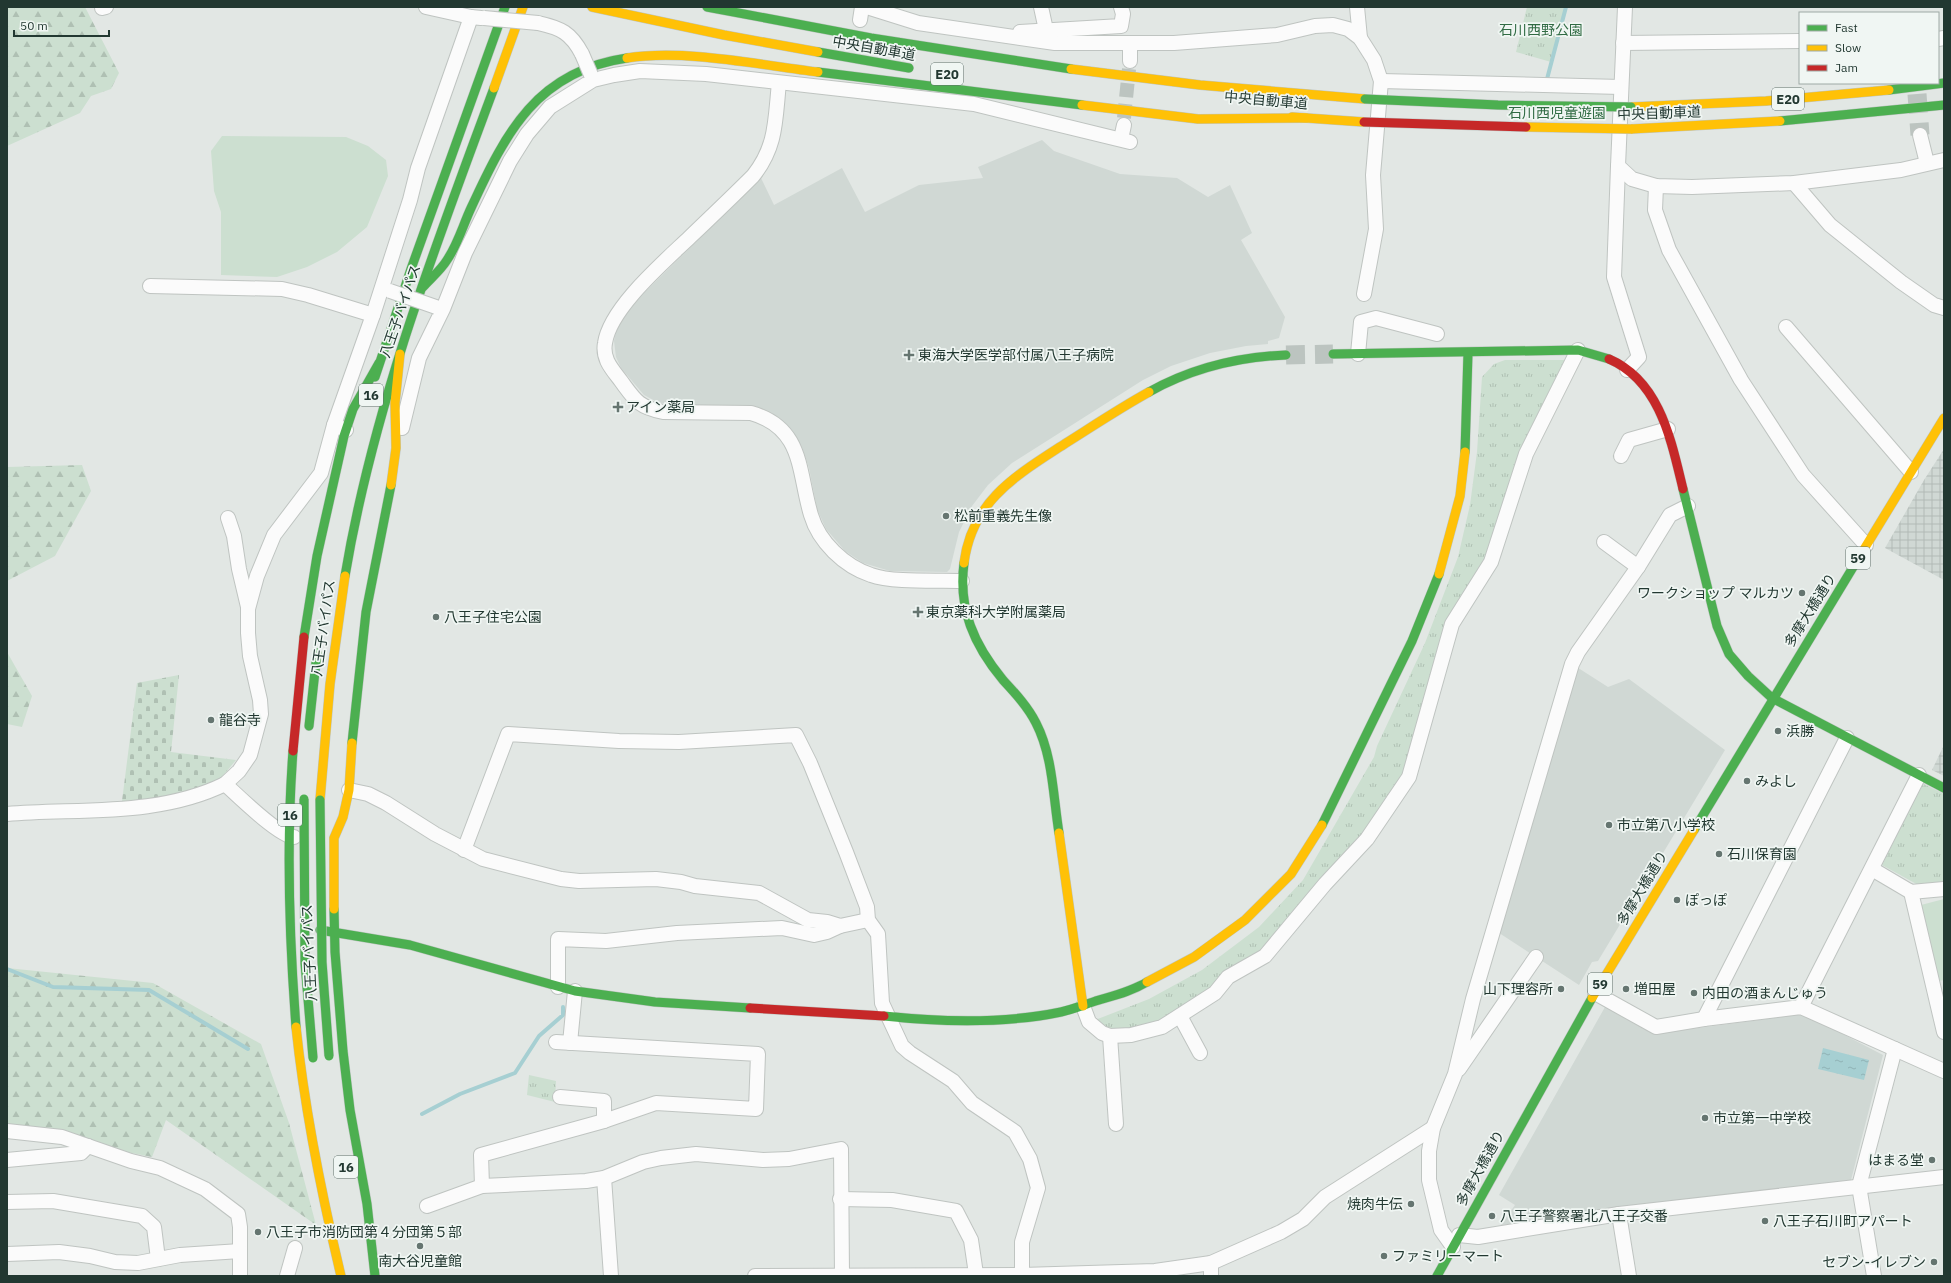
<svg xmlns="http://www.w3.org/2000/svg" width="1951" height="1283" viewBox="0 0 1951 1283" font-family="'IBM Plex Sans','Noto Sans JP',sans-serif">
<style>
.built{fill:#d0d8d4}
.industrial{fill:url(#industrial-grid)}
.forest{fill:url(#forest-firs)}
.cemetery{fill:url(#cemetery-stones)}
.park{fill:url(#park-tufts)}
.pitch{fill:#ccdfd0}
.water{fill:url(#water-ripples)}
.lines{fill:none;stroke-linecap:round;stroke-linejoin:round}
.stream{stroke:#a6cfd2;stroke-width:4}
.street-tunnel{stroke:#bcc4c0;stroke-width:14;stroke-dasharray:14 7;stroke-linecap:butt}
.secondary-tunnel{stroke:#bcc4c0;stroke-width:19;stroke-dasharray:19 10;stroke-linecap:butt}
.street-casing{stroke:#bfc4c1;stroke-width:16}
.fast-casing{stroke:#bec5c1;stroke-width:10}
.slow-casing{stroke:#bec5c1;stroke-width:10}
.jam-casing{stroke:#bec5c1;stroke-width:10}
.street{stroke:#fbfbfb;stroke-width:14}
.fast{stroke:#4caf50;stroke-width:9}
.slow{stroke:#ffc107;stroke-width:9}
.jam{stroke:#c62828;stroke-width:9}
.street-bridge-casing{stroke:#bfc4c1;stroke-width:16;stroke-linecap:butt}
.fast-bridge-casing{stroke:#bcc3c1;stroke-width:10;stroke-linecap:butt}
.slow-bridge-casing{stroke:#bcc3c1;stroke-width:10;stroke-linecap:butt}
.jam-bridge-casing{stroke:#bcc3c1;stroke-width:10;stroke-linecap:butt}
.street-bridge{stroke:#fbfbfb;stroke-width:14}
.fast-bridge{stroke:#4caf50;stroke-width:9}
.slow-bridge{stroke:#ffc107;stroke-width:9}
.jam-bridge{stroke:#c62828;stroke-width:9}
.poi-dot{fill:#657570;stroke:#f0f6f3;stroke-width:1.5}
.labels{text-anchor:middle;stroke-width:3.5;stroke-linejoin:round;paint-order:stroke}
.shield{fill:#f0f6f3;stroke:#60716b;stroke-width:1}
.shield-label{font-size:13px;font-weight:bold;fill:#223831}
.park-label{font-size:14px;fill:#306b43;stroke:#f0f6f3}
.street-label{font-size:14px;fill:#223831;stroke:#f0f6f3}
.poi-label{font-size:14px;fill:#223831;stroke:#f0f6f3;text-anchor:start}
</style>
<defs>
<pattern id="industrial-grid" width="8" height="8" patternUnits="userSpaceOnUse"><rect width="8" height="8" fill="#d0d8d4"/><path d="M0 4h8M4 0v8" fill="none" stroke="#b2bab6"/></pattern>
<pattern id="forest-firs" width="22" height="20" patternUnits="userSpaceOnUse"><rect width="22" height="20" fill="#ccdfd0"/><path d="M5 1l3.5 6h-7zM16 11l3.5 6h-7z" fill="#afc0b3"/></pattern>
<pattern id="cemetery-stones" width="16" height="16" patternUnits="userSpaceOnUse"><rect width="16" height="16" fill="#ccdfd0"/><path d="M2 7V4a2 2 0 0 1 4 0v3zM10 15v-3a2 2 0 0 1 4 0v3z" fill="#afc0b3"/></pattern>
<pattern id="park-tufts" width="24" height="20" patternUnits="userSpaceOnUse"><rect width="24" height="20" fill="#ccdfd0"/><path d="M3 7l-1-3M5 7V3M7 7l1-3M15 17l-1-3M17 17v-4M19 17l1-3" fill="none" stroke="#afc0b3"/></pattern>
<pattern id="water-ripples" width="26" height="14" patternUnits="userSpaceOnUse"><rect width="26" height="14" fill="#a6cfd2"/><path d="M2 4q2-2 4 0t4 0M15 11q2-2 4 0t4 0" fill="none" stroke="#8fb2b5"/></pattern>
</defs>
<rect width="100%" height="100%" fill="#e2e7e4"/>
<!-- built -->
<g class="built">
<path d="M 1042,140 L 1054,151 L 1120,174 L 1177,178 L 1208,197 L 1230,185 L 1252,233 L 1241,240 L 1285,317 L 1279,338 L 1268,341 L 1268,344 L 1246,346 L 1210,353 L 1171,366 L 1143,380 L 1012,463 L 988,485 L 972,506 L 959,532 L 950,569 L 947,572 L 890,571 L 863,563 L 845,551 L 826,529 L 817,509 L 809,468 L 802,447 L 792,430 L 772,413 L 755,406 L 747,405 L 670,405 L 657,402 L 644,395 L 621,368 L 616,357 L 614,341 L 616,331 L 626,313 L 646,291 L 761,178 L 774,205 L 842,168 L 865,212 L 919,185 L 983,178 L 978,167 Z"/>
<path d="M 1572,664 L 1608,687 L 1629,679 L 1725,750 L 1598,961 L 1592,962 L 1579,985 L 1493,929 Z"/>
<path d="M 1605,1007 L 1653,1034 L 1804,1014 L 1883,1055 L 1851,1180 L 1501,1225 L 1515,1205 L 1499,1195 Z"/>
</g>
<!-- industrial -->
<g class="industrial">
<path d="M 1944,449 L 1944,580 L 1885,548 L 1924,480 Z"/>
<path d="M 1944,745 L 1944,776 L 1932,770 Z"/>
</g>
<!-- forest -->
<g class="forest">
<path d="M 7,7 L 85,7 L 119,73 L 111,89 L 91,96 L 80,113 L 7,146 Z"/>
<path d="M 82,465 L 91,491 L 55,556 L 7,581 L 7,467 Z"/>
<path d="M 7,652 L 32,696 L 22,727 L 7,724 Z"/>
<path d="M 7,968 L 153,983 L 261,1044 L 289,1123 L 316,1225 L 166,1120 L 152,1157 L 7,1128 Z"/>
</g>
<!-- cemetery -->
<path class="cemetery" d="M 179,675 L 171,752 L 236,760 L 221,778 L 196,791 L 159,801 L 122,801 L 137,683 Z"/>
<!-- park -->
<g class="park">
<path d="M 1527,7 L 1566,8 L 1551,62 L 1516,52 Z"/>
<path d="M 1505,360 L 1572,360 L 1526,454 L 1491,562 L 1452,624 L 1409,777 L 1285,933 L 1215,993 L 1131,1035 L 1090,1022 L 1149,999 L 1202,970 L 1259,927 L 1303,880 L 1374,757 L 1377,746 L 1425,643 L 1458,557 L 1470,505 L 1477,452 L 1482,377 L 1494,364 Z"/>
<path d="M 1922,783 L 1944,794 L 1944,881 L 1920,886 L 1882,865 Z"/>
<path d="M 529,1075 L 556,1081 L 555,1102 L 527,1095 Z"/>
</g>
<!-- pitch -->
<g class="pitch">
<path d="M 222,136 L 346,137 L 368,146 L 386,160 L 388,176 L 367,227 L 337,252 L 307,267 L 277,277 L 221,275 L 221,212 L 214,191 L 211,151 Z"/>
<path d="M 1944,899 L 1944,980 L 1938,981 L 1921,905 Z"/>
</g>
<!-- water -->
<path class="water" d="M 1823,1048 L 1869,1060 L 1864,1080 L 1818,1069 Z"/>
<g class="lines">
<!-- stream -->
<g class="stream">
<path d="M 1547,79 L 1566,7"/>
<path d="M 7,969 L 53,987 L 149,990 L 248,1049"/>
<path d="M 422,1114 L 460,1094 L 515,1073 L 539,1036 L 563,1015 L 563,1007"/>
</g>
<!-- street-tunnel -->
<path class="street-tunnel" d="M 1124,118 L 1129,69"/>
<!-- secondary-tunnel -->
<g class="secondary-tunnel">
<path d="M 1917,94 L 1920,135"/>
<path d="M 1286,355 L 1333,354"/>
</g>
<!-- street casing -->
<g class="street-casing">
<g id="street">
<path d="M 102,7 L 102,8 L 106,7"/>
<path d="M 426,7 L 471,17 L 481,18"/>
<path d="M 867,7 L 918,23 L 1055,43 L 1174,43 L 1277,35 L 1315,26 L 1333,25 L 1348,29 L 1360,38 L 1374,60 L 1381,81 L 1373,175 L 1376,229 L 1364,294"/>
<path d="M 1041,7 L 1046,30"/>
<path d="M 1357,7 L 1360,38"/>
<path d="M 1625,7 L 1618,166 L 1632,179 L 1656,186 L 1692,187 L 1794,183 L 1901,170 L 1944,160"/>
<path d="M 860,20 L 862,7"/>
<path d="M 538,23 C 561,28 571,33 582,54"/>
<path d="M 1020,32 L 1121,26 L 1123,14 L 1121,7"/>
<path d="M 1938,39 L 1944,38"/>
<path d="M 1623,43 L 1800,41"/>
<path d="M 1130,61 L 1130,43"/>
<path d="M 1381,81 L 1621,87"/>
<path d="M 779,83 C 775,120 777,146 753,176 C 732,197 711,217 690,237 C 664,262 610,308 605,343 C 602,359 612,369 621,381 C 635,400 638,407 663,412 L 751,413 C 804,428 798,472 811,515 C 819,542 844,566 871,575 C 893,583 938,580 962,581"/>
<path d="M 1920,135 L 1927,163"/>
<path d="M 1121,139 L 1124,125"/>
<path d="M 1618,166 L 1614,277 L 1639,357 L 1627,370"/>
<path d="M 1794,183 L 1830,225 L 1901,282 L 1934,305 L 1944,308"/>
<path d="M 1656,186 L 1655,210 L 1669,250 L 1741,380 L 1803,475 L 1866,545"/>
<path d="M 150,286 L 282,289 L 308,295 L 373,315"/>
<path d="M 1786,327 L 1911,472"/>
<path d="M 1358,354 L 1361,322 L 1376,318 L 1437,334"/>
<path d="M 402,428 L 419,358 L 443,309 L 465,253 L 510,161 L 527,134 L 550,107 L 593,80 L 614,75 L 640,71 L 706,74 L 974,104 L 1130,142"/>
<path d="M 346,430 L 334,425 L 373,315 L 410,200 L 418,168 L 471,17"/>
<path d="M 1621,456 L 1629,440 L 1668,429"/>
<path d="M 228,518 L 234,536 L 239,569 L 248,607"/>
<path d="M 1604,542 L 1638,567"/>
<path d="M 225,784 L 239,771 L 250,755 L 261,714 L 260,700 L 250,656 L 248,633 L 248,609 L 257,576 L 274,535 L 321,473 L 334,425"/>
<path d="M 349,790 L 368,794 L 386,803 L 435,834 L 483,859 L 561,879 L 579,881 L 656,879 L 681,882 L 695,886 L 759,893 L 808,920 L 827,922 L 840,926 L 868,920"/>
<path d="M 7,814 C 79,808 158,817 225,784 C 238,796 279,836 294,837"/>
<path d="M 464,850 L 508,734 L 619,741 L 679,742 L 796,735 L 810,763 L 846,852 L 867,907 L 868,920 L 878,934 L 882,1003 L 902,1046 L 910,1053 L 953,1081 L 972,1103 L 1015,1132 L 1030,1159 L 1038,1188 L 1022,1242 L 1022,1276"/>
<path d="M 1872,869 L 1911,892 L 1944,889"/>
<path d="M 1911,892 L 1944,1032"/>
<path d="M 558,987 L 558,939 L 606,941 L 677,933 L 782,928 L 814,935 L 827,932 L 840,926"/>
<path d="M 1595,993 L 1656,1027 L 1704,1019 L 1801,1007 L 1944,1071"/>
<path d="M 1083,1006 L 1089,1022 L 1102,1033 L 1110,1036 L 1131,1035 L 1162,1027 L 1215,993 L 1228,977 L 1265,956 L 1325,884 L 1367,839 L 1409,777 L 1452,624 L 1491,562 L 1526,454 L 1578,350"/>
<path d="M 1801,1007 L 1919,775"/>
<path d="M 1180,1016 L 1200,1053"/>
<path d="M 1704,1019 L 1847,738"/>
<path d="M 1110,1036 L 1116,1124"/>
<path d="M 570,1043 L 575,991"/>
<path d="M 1459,1069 L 1536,957"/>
<path d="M 560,1097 L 604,1101 L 604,1121"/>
<path d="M 7,1131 L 62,1137 L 131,1161 L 160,1168 L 205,1189 L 238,1214 L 240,1227 L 240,1276"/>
<path d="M 7,1160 L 81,1153 L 88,1146"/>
<path d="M 604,1178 L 611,1276"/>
<path d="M 482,1186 L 481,1155 L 604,1121 L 656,1103 L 756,1109 L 758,1054 L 556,1042"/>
<path d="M 840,1199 L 892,1200 L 956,1211 L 971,1240 L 976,1274"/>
<path d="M 7,1202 L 53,1201 L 142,1216 L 154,1227 L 158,1259"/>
<path d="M 427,1206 L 482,1186 L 586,1181 L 604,1178 L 643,1162 L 661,1158 L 696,1154 L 763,1160 L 789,1159 L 841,1149 L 842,1276"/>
<path d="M 1619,1214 L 1629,1276"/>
<path d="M 1459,1235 L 1478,1237 L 1619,1214 L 1944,1177"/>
<path d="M 1453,1247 L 1441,1230 L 1429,1180 L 1429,1151 L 1433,1128 L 1455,1074 L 1473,999 L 1572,664 L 1578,652 L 1638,567 L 1670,515 L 1688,506"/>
<path d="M 7,1254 L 59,1252 L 90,1256 L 115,1262 L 138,1263 L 180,1255 L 240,1251"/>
<path d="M 1211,1263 L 1211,1276"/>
<path d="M 287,1276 L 295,1248"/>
<path d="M 755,1276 L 1022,1275 L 1155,1271 L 1211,1263 L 1281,1232 L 1303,1219 L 1325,1197 L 1433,1128"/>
<path d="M 1874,1276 L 1859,1186 L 1895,1049"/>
</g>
</g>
<!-- fast casing -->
<g class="fast-casing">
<g id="fast">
<path d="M 707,7 L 871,38 L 1071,69"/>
<path d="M 818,52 L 909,68"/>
<path d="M 818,72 L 1082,105"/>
<path d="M 1889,90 L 1944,83"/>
<path d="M 1780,121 L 1944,105"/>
<path d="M 423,287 C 431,278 441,270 447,260 C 458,244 463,225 471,208 C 506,132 537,71 627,58"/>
<path d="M 1333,354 L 1578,350 L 1609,359"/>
<path d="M 375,377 L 411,269 L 505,7"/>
<path d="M 1149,392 C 1192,368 1237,357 1286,355"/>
<path d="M 1465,452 L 1468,353"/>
<path d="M 1683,489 L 1717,626 L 1729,654 L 1748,676 L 1772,698 L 1944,788"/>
<path d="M 964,563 C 958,609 974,645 1003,680 C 1015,693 1028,707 1036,723 C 1053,756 1053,796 1059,833"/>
<path d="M 345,576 C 373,408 435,247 494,88"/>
<path d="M 304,637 L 317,556 L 344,436 L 353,409 L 379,363"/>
<path d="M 309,726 L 317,653"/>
<path d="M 352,743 L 366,612 L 391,485"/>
<path d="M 293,751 C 286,843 289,935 296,1027"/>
<path d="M 1322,825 L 1412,641 L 1439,574"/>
<path d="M 1694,830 L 1855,564"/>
<path d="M 334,909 L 335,952 L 343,1051 L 350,1110 L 367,1204 L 375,1276"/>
<path d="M 320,930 L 410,945 L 575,991 L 655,1002 L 750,1008"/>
<path d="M 884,1016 C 941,1022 1004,1024 1061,1012 C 1074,1009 1086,1004 1099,1000 C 1116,995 1132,991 1147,982"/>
<path d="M 1437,1276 L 1592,998"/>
</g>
</g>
<!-- slow casing -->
<g class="slow-casing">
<g id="slow">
<path d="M 592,7 L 724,35 L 818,52"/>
<path d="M 627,58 C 686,49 759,65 818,72"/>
<path d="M 1071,69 L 1200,85 L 1365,99"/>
<path d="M 494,88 L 523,7"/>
<path d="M 1082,105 L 1198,119 L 1306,118"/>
<path d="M 1631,107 L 1766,101 L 1889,90"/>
<path d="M 1292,117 L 1364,122"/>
<path d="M 1631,129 L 1780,121"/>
<path d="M 391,485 L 396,448 L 395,403 L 400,354"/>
<path d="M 964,563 C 972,500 1017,475 1066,443 C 1093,426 1120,408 1149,392"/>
<path d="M 1855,564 L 1944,418"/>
<path d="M 1439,574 L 1460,496 L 1465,452"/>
<path d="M 320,800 L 330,684 L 345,576"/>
<path d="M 1059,833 L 1083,1006"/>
<path d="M 334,909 L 334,838 L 343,817 L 349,790 L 352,743"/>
<path d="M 1147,982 L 1194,957 L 1245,920 L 1291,874 L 1322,825"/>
<path d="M 1592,998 L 1694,830"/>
<path d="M 296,1027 C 305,1113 321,1192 341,1276"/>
</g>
</g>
<!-- jam casing -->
<g class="jam-casing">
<g id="jam">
<path d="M 1609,359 C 1660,381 1671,440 1683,489"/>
<path d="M 293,751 L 304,637"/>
<path d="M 750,1008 L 884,1016"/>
</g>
</g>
<!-- street -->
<use href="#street" class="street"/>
<!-- fast -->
<use href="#fast" class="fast"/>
<!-- slow -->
<use href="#slow" class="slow"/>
<!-- jam -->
<use href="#jam" class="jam"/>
<!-- street-bridge casing -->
<g class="street-bridge-casing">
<g id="street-bridge">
<path d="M 484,18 L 538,23"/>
<path d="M 582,54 L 591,75"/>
<path d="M 390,291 L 436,307"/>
</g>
</g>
<!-- fast-bridge casing -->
<g class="fast-bridge-casing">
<g id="fast-bridge">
<path d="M 1365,99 L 1498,105 L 1631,107"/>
<path d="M 304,799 L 305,963 L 313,1058"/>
<path d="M 320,800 L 322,962 L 329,1056"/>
</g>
</g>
<!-- slow-bridge casing -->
<g class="slow-bridge-casing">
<path id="slow-bridge" d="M 1526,127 L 1631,129"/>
</g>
<!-- jam-bridge casing -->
<g class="jam-bridge-casing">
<path id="jam-bridge" d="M 1364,122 L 1526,127"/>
</g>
<!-- street-bridge -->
<use href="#street-bridge" class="street-bridge"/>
<!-- fast-bridge -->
<use href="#fast-bridge" class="fast-bridge"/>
<!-- slow-bridge -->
<use href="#slow-bridge" class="slow-bridge"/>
<!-- jam-bridge -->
<use href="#jam-bridge" class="jam-bridge"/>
</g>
<!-- markers -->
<g class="poi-dot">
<path d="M907 349h4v4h4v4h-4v4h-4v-4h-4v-4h4z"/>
<path d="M616 401h4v4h4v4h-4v4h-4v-4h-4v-4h4z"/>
<circle cx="946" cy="516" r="4"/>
<circle cx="1802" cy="593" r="4"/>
<path d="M916 606h4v4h4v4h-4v4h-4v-4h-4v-4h4z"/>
<circle cx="436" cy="617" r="4"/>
<circle cx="211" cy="720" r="4"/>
<circle cx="1778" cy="731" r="4"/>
<circle cx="1747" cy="781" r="4"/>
<circle cx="1609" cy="825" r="4"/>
<circle cx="1719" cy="854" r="4"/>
<circle cx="1677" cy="900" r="4"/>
<circle cx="1561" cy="989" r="4"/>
<circle cx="1626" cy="989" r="4"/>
<circle cx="1694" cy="993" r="4"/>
<circle cx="1705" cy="1118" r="4"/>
<circle cx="1932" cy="1160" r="4"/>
<circle cx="1411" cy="1204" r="4"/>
<circle cx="1492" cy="1216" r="4"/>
<circle cx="1765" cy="1221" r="4"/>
<circle cx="258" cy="1232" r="4"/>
<circle cx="420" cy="1246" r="4"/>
<circle cx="1384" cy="1256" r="4"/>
<circle cx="1934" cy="1262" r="4"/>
</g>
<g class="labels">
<!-- shield labels -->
<g class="shield">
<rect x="931" y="63" width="32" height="22" rx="3"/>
<rect x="1772" y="88" width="32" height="22" rx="3"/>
<rect x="359" y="384" width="24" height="22" rx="3"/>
<rect x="1846" y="547" width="24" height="22" rx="3"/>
<rect x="278" y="804" width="24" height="22" rx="3"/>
<rect x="1588" y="973" width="24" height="22" rx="3"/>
<rect x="334" y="1156" width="24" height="22" rx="3"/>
</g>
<g class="shield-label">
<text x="947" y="79">E20</text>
<text x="1788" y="104">E20</text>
<text x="371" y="400">16</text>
<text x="1858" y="563">59</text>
<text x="290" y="820">16</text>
<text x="1600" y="989">59</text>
<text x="346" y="1172">16</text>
</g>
<!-- park labels -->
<g class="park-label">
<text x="1541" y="35">石川西野公園</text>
<text x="1557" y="118">石川西児童遊園</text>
</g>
<!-- street labels -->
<g class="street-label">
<text transform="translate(874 48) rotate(10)" y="5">中央自動車道</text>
<text transform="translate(1266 100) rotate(5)" y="5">中央自動車道</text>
<text transform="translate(1659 113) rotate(-2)" y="5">中央自動車道</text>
<text transform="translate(400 311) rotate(-71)" y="5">八王子バイパス</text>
<text transform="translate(1810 610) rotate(-58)" y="5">多摩大橋通り</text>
<text transform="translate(323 628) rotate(-82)" y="5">八王子バイパス</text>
<text transform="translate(1642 888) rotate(-59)" y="5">多摩大橋通り</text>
<text transform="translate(309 953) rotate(-93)" y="5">八王子バイパス</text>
<text transform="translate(1480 1168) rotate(-61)" y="5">多摩大橋通り</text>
</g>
<!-- poi labels -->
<g class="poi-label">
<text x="918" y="360">東海大学医学部付属八王子病院</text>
<text x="626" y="412">アイン薬局</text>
<text x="954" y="521">松前重義先生像</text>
<text x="1794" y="598" text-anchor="end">ワークショップ マルカツ</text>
<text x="926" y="617">東京薬科大学附属薬局</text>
<text x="444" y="622">八王子住宅公園</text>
<text x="219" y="725">龍谷寺</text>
<text x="1786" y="736">浜勝</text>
<text x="1755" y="786">みよし</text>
<text x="1617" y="830">市立第八小学校</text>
<text x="1727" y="859">石川保育園</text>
<text x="1685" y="905">ぽっぽ</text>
<text x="1553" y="994" text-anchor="end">山下理容所</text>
<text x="1634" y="994">増田屋</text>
<text x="1702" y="998">内田の酒まんじゅう</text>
<text x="1713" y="1123">市立第一中学校</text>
<text x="1924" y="1165" text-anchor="end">はまる堂</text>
<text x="1403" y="1209" text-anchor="end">焼肉牛伝</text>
<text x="1500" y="1221">八王子警察署北八王子交番</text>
<text x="1773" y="1226">八王子石川町アパート</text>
<text x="266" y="1237">八王子市消防団第４分団第５部</text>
<text x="1392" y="1261">ファミリーマート</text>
<text x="420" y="1266" text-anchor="middle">南大谷児童館</text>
<text x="1926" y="1267" text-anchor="end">セブン-イレブン</text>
</g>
</g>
<!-- border -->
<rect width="1951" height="1283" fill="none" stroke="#223831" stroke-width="16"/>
<!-- legend -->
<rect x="1799" y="12" width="140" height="72" fill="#f0f6f3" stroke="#9eaaa5"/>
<rect x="1807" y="25" width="20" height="6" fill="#4caf50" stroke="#9eaaa5"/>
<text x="1835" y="32" font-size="12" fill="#223831">Fast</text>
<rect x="1807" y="45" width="20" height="6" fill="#ffc107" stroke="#9eaaa5"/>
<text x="1835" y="52" font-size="12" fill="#223831">Slow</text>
<rect x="1807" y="65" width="20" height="6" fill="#c62828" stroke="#9eaaa5"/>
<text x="1835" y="72" font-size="12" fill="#223831">Jam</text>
<!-- scale -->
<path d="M14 30v6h95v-6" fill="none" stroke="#223831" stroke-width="2"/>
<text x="20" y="30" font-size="12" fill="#223831" stroke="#f0f6f3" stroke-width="3" paint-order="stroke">50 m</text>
</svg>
